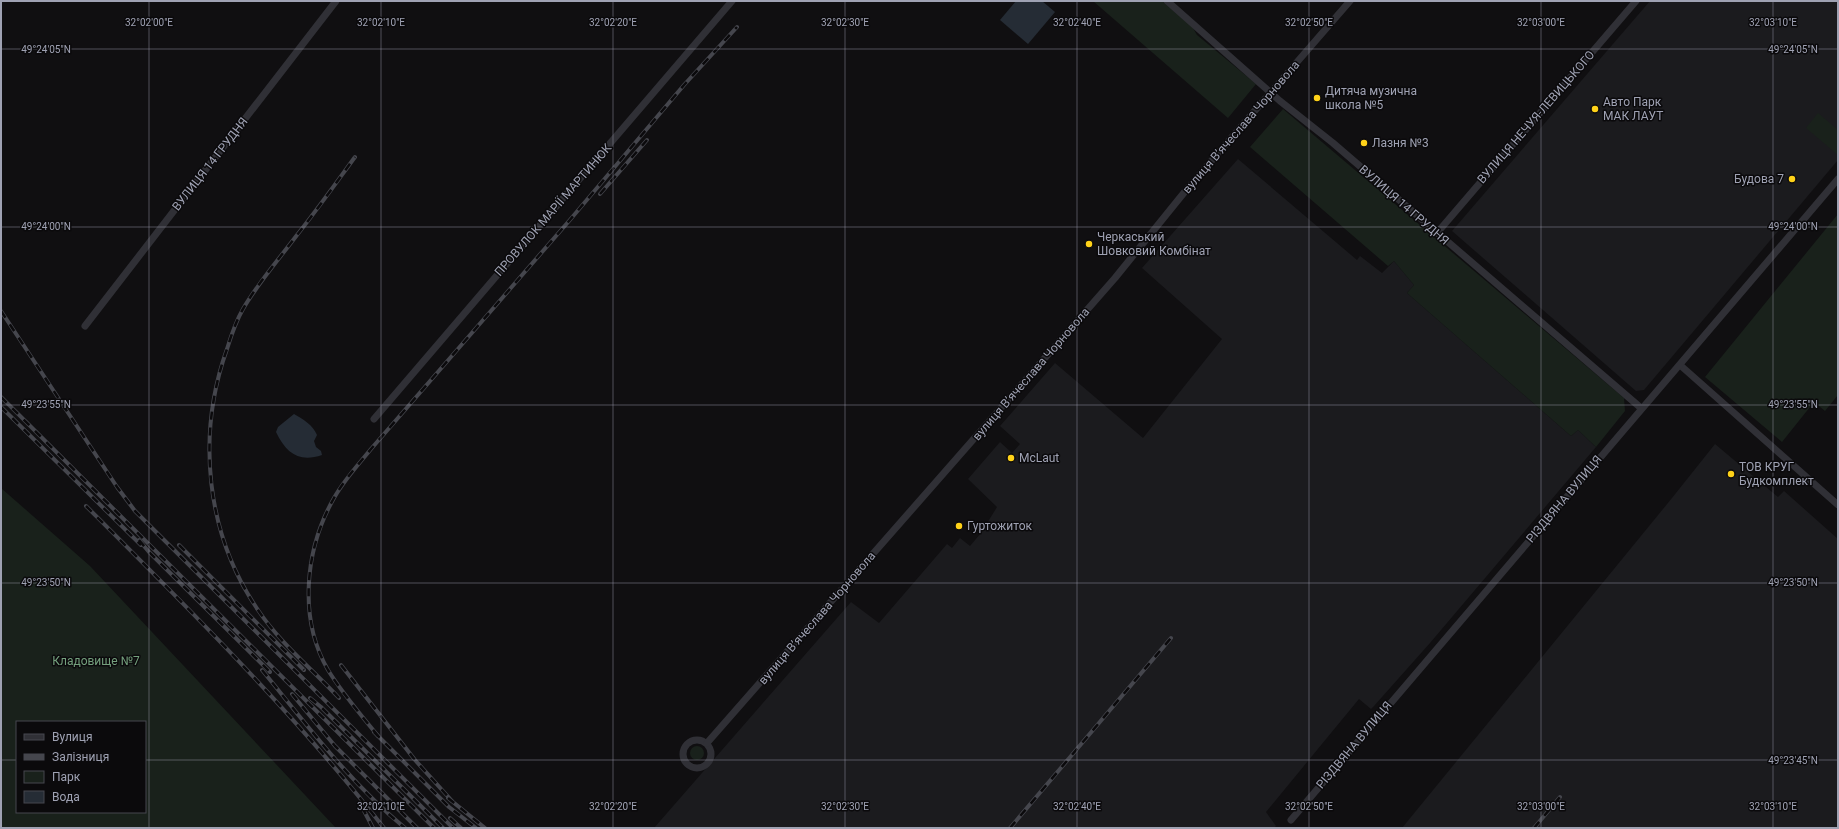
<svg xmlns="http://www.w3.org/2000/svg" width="1839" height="829" viewBox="0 0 1839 829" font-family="Roboto,sans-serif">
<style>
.built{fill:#1b1b1e}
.green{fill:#19211b;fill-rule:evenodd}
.water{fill:#252c35}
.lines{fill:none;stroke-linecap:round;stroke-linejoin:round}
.street{stroke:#303036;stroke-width:7}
.rail-casing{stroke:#45464d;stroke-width:4}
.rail{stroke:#0b0a0c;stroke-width:2.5;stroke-dasharray:8;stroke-linecap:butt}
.ticks{fill:none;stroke:#9fa2b3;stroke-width:1;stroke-opacity:0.45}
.poi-dot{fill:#ffd219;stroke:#0b0a0c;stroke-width:1.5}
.labels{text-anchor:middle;stroke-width:3;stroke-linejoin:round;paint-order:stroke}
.poi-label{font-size:12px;fill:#9fa2b3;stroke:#0b0a0c;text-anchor:start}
.street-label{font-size:12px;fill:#9fa2b3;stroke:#0b0a0c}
.park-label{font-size:12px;fill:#74a07d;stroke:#0b0a0c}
.ticks-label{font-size:10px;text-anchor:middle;fill:#9fa2b3;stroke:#0b0a0c;stroke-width:3;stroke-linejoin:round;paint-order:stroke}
</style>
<rect width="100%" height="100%" fill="#100f11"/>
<!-- built -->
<g class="built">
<path d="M 1650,1 L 1838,1 L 1838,160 L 1644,390 L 1636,391 L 1452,231 Z"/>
<path d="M 1238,159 L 1357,260 L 1360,256 L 1382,273 L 1394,261 L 1414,285 L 1407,293 L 1571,436 L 1578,430 L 1596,447 L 1430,643 L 1374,706 L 1371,709 L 1359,699 L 1266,812 L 1276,826 L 1274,828 L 654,828 L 851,602 L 879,623 L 947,544 L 952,548 L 960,538 L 970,546 L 981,533 L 997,507 L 968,479 L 1000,442 L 1012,453 L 1020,444 L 1000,426 L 1055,363 L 1143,438 L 1222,339 L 1142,268 Z"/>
<path d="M 1715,444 L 1778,497 L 1784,491 L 1838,539 L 1838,828 L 1402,828 L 1672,498 Z"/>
</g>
<!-- green -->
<g class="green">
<path d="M 1093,1 L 1162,1 L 1193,28 L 1197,35 L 1256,84 L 1228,118 Z"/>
<path d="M 1283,109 L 1624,398 L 1625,411 L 1596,447 L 1578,430 L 1571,436 L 1407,293 L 1414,285 L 1394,261 L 1388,266 L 1250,147 Z"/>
<path d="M 1818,113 L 1838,130 L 1838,155 L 1806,128 Z"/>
<path d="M 1838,214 L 1838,395 L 1825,411 L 1814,402 L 1782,442 L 1705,377 Z"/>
<path d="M 1,488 L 90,566 L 336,828 L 1,828 ZM 17,722 L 145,722 L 145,812 L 17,812 Z"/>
<circle cx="697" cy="753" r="7"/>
</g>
<!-- water -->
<g class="water">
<path d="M 1016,1 L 1042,1 L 1055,12 L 1028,44 L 1000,20 Z"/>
<path d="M 294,414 C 303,419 313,425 317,435 L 314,441 L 316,447 L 321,451 L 322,455 C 299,463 286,453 276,432 L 278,427 Z"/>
</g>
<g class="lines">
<!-- street -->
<g class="street">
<path d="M 1167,1 L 1280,101 L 1333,143 L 1641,408"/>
<path d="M 1437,233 L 1636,1"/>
<path d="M 85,326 L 336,1"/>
<path d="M 1680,365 L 1838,505"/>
<path d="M 374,419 L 732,1"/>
<circle cx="697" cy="754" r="14"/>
<path d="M 707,743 L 1115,278 L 1187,189 L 1350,1"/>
<path d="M 1291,820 L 1838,179"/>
</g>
<!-- rail casing -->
<g class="rail-casing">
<g id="rail">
<path d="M 600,194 L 647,140"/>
<path d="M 1,311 L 117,487 L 135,511 L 453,828"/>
<path d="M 1,397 L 434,828"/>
<path d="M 1,407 L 141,545"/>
<path d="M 86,506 C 189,609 294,713 384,828"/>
<path d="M 139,540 L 149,552 L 270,672"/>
<path d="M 179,545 L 304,670"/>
<path d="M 341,665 L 415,760 L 452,801"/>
<path d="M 262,670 C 308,726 349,782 405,828"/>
<path d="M 292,694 L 335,746 L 417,828"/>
<path d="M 310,698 L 321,707 L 443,828"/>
<path d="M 339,698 C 312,669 280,643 258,610 C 206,534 196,436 227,349 C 231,336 236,321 243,309 C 258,283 279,259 297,235 C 317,210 336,183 355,157"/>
<path d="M 374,732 L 449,807 L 476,828"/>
<path d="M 378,736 C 361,715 342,693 328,670 C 298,618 305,549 334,498 C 344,480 358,465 371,449 L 569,221 L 684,85 L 737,27"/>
<path d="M 448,798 L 485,828"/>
<path d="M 362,807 L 373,828"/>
<path d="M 450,818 L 461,828"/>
<path d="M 1010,828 L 1171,638"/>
<path d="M 1534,828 L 1560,797"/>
</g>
</g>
<!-- rail -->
<use href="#rail" class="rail"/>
</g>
<!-- ticks -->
<path class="ticks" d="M 149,1 L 149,828M 381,1 L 381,828M 613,1 L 613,828M 845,1 L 845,828M 1077,1 L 1077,828M 1309,1 L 1309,828M 1541,1 L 1541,828M 1773,1 L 1773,828M 1,49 L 1838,49M 1,227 L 1838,227M 1,405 L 1838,405M 1,583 L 1838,583M 1,760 L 17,760M 145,760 L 1838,760"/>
<!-- markers -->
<g class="poi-dot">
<circle cx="1317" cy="98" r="4"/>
<circle cx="1595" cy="109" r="4"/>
<circle cx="1364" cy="143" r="4"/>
<circle cx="1792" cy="179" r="4"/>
<circle cx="1089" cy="244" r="4"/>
<circle cx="1011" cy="458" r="4"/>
<circle cx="1731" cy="474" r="4"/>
<circle cx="959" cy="526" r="4"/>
</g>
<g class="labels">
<!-- poi labels -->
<g class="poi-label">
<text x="1325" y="95">Дитяча музична<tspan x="1325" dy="14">школа №5</tspan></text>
<text x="1603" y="106">Авто Парк<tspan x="1603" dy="14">МАК ЛАУТ</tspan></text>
<text x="1372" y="147">Лазня №3</text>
<text x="1784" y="183" text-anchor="end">Будова 7</text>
<text x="1097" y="241">Черкаський<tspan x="1097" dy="14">Шовковий Комбінат</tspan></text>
<text x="1019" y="462">McLaut</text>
<text x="1739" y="471">ТОВ КРУГ<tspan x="1739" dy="14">Будкомплект</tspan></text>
<text x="967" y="530">Гуртожиток</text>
</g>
<!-- street labels -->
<g class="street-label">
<text transform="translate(1536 117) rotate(-49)" y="4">ВУЛИЦЯ НЕЧУЯ-ЛЕВИЦЬКОГО</text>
<text transform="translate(1241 127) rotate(-49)" y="4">вулиця Вʼячеслава Чорновола</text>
<text transform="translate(210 164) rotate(-52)" y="4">ВУЛИЦЯ 14 ГРУДНЯ</text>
<text transform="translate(1404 205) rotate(41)" y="4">ВУЛИЦЯ 14 ГРУДНЯ</text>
<text transform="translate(553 210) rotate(-49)" y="4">ПРОВУЛОК МАРІЇ МАРТИНЮК</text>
<text transform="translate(1031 374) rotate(-49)" y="4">вулиця Вʼячеслава Чорновола</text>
<text transform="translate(1564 499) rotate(-50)" y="4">РІЗДВЯНА ВУЛИЦЯ</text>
<text transform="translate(817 618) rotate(-49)" y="4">вулиця Вʼячеслава Чорновола</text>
<text transform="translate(1354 745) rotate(-50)" y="4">РІЗДВЯНА ВУЛИЦЯ</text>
</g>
<!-- park labels -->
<g class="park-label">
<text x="96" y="665">Кладовище №7</text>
</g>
</g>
<g class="ticks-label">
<text x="149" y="26">32°02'00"E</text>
<text x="381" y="26">32°02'10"E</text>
<text x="613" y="26">32°02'20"E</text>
<text x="845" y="26">32°02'30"E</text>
<text x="1077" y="26">32°02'40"E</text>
<text x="1309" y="26">32°02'50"E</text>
<text x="1541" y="26">32°03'00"E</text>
<text x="1773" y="26">32°03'10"E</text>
<text x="46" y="53">49°24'05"N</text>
<text x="1793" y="53">49°24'05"N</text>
<text x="46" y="230">49°24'00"N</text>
<text x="1793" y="230">49°24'00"N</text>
<text x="46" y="408">49°23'55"N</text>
<text x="1793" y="408">49°23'55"N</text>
<text x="46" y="586">49°23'50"N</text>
<text x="1793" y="586">49°23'50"N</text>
<text x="1793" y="764">49°23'45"N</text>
<text x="381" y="810">32°02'10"E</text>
<text x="613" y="810">32°02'20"E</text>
<text x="845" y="810">32°02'30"E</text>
<text x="1077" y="810">32°02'40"E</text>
<text x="1309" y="810">32°02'50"E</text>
<text x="1541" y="810">32°03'00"E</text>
<text x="1773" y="810">32°03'10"E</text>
</g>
<!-- border -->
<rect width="1839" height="829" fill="none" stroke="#9fa2b3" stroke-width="4"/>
<!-- legend -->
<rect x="16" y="721" width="130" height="92" fill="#0b0a0c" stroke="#46474f"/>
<rect x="24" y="734" width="20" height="6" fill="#303036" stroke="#46474f"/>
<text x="52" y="741" font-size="12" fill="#9fa2b3">Вулиця</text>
<rect x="24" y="754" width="20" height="6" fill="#45464d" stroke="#46474f"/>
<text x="52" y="761" font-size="12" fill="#9fa2b3">Залізниця</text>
<rect x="24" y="771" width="20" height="12" fill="#19211b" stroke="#46474f"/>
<text x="52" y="781" font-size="12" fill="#9fa2b3">Парк</text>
<rect x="24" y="791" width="20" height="12" fill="#252c35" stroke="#46474f"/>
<text x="52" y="801" font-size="12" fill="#9fa2b3">Вода</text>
</svg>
